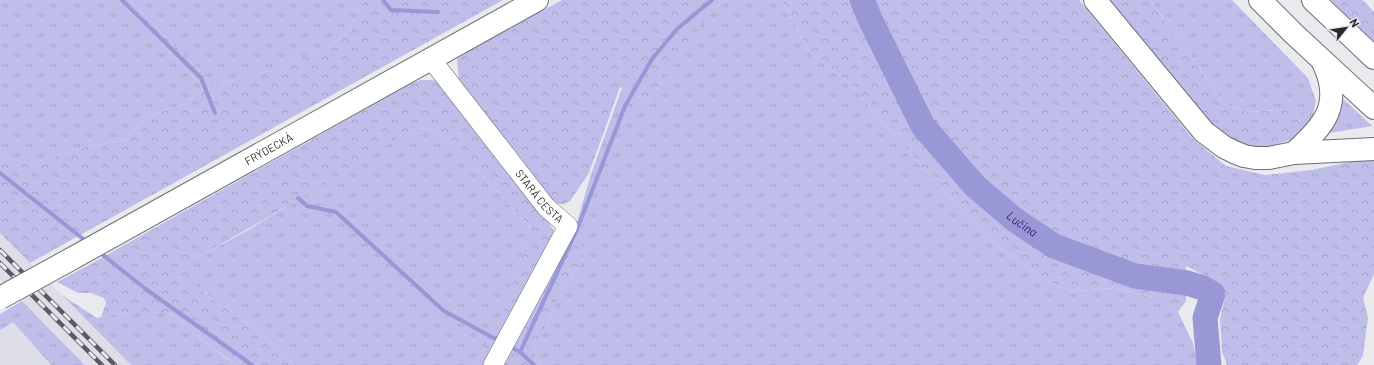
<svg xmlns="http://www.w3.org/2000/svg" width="1374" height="365" viewBox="0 0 1374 365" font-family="Barlow,sans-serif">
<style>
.built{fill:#dedeea}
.grass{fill:url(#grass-tufts)}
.forest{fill:url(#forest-crowns)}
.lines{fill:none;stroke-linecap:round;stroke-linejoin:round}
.stream{stroke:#9997d5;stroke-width:4}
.river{stroke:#9997d5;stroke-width:25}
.minor-casing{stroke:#6f6f73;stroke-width:20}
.major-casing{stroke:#6f6f73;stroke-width:24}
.highway-casing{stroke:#6f6f73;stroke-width:24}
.minor{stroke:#fff;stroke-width:19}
.major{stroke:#fff;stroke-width:22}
.highway{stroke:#fff;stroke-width:22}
.rail-casing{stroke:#5b5b5d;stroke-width:4.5}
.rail{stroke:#eaeaee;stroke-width:3;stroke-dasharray:9;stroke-linecap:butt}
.major-bridge-casing{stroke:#6f6f73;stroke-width:24;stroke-linecap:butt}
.major-bridge{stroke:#fff;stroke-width:22}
.labels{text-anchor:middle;stroke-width:3;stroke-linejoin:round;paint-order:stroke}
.street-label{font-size:11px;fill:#2a2a2b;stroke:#eaeaee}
.water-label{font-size:12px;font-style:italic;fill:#2e2069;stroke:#eaeaee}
</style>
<defs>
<pattern id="grass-tufts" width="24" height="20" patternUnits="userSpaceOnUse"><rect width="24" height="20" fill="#bfbeea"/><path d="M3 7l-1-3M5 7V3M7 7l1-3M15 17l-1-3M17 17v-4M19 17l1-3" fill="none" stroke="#a4a3c9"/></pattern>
<pattern id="forest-crowns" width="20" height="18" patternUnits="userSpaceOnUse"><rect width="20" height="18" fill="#bfbeea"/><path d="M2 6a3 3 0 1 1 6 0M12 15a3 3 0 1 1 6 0" fill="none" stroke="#a4a3c9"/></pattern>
</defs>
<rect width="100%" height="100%" fill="#eaeaee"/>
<!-- built -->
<g class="built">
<path d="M 0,233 L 131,365 L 86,365 L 0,279 Z"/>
<path d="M 13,322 L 51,365 L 0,365 L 0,329 Z"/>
</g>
<!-- grass -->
<g class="grass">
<path d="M 0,0 L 116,0 L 147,27 L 203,88 L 186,104 L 163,111 L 143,120 L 126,140 L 89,146 L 30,164 L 2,156 L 0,154 Z"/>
<path d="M 129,0 L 365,0 L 348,32 L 330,45 L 283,67 L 213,86 L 200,71 Z"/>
<path d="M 725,0 L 782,0 L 809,52 L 849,83 L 931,178 L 1004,251 L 1066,292 L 1114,288 L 1151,297 L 1178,312 L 1193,343 L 1198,365 L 541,365 L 534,352 L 555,305 L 584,257 L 570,234 L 577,222 L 591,174 L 622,88 L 648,102 L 705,19 Z"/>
<path d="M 1150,0 L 1232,0 L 1308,78 L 1316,101 L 1312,119 L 1276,110 L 1247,112 L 1223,103 L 1186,49 Z"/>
<path d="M 1342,98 L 1372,126 L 1330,133 Z"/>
<path d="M 426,128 L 439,133 L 456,147 L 531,228 L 496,332 L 474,365 L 295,365 L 267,338 L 192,283 L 186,264 L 248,230 L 406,133 L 417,129 Z"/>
<path d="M 62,295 L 97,318 L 101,317 C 123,314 149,308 171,315 C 184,319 198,337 209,346 C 218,353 227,359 237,365 L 131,365 Z"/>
<path d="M 22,301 L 85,365 L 51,365 L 13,322 L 0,330 L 0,314 Z"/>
</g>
<!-- forest -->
<g class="forest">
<path d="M 116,0 L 129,0 L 200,71 L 213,86 L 283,67 L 330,45 L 348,32 L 365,0 L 503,0 L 30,263 L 0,233 L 0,154 L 2,156 L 30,164 L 89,146 L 126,140 L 143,120 L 163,111 L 186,104 L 203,88 L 147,27 Z"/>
<path d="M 562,0 L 725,0 L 705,20 L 648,102 L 620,87 L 589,173 L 570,201 L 564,204 L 558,204 L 549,201 L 459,81 L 457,59 L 484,42 Z"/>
<path d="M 782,0 L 1079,0 L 1193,139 L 1226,166 L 1265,175 L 1312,170 L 1354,161 L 1374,161 L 1374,274 L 1363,298 L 1368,318 L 1363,356 L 1357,365 L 1227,365 L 1222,352 L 1220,319 L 1226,293 L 1211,279 L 1186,266 L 1186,301 L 1178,312 L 1151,297 L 1114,288 L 1066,292 L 1004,251 L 931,178 L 849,83 L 809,52 Z"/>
<path d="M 1108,0 L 1150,0 L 1186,49 L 1223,103 L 1247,112 L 1276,110 L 1289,101 L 1312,119 L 1303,136 L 1264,148 L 1239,144 L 1220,133 Z"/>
<path d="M 1331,0 L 1363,0 L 1374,12 L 1374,42 Z"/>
<path d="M 421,80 L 431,80 L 440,81 L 549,222 L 554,232 L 488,365 L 474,365 L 496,331 L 531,228 L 456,147 L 439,133 L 426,128 L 417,129 L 406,133 L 320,187 L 187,264 L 192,283 L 267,338 L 295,365 L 237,365 L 209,346 L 181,320 L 172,315 L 154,312 L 129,313 L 101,317 L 106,303 L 104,298 L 91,293 L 78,293 L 57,282 L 89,265 L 410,84 Z"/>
<path d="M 570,234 L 582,243 L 584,257 L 555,305 L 534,352 L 541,365 L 500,365 Z"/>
</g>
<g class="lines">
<!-- stream -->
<g class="stream">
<path d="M 122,0 L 201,78 L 215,113"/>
<path d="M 383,0 L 391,10 L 438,12"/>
<path d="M 0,173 L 87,242"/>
<path d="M 298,198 L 307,206 L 336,212 L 444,311 L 499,341"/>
<path d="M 98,251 L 147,290 L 252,365"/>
<path d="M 509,346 L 520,352 L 534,365"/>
<path d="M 520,352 L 576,232 L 625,106 L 652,59 L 677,29 L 712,0"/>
</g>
<!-- river -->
<path class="river" id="s1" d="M 862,0 L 870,19 L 923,126 L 975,186 L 1015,220 L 1054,246 L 1135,276 L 1187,283 L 1203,288 L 1213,294 L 1205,318 L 1209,365"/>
<!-- minor casing -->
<g class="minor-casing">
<g id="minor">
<path id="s2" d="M 431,59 L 546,207 L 568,226 L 493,365"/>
</g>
</g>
<!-- major casing -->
<g class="major-casing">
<g id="major">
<path id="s3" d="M 73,258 L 537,0"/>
</g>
</g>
<!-- highway casing -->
<g class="highway-casing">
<g id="highway">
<path d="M 1095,0 L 1204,132 L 1224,147 L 1234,152 L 1244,156 L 1255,158 L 1269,158 L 1294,153 L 1374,149"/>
<path d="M 1260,0 L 1294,34 L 1374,108"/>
<path d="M 1313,0 L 1374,58"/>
<path d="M 1294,153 C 1325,125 1343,104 1323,62"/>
</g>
</g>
<!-- minor -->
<use href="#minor" class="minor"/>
<!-- major -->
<use href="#major" class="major"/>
<!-- highway -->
<use href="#highway" class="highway"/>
<!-- rail casing -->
<g class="rail-casing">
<g id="rail">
<path d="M 0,250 L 115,365"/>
<path d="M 0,263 L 102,365"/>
</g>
</g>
<!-- rail -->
<use href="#rail" class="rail"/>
<!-- major-bridge casing -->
<g class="major-bridge-casing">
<path id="major-bridge" d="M 0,298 L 73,258"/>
</g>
<!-- major-bridge -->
<use href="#major-bridge" class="major-bridge"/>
</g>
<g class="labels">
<!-- street labels -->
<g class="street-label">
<text dy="4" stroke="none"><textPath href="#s3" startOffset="224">FRÝDECKÁ</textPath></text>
<text dy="4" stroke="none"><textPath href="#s2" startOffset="175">STARÁ CESTA</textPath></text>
</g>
<!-- water labels -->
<g class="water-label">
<text dy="4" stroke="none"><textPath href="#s1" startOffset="280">Lučina</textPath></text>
</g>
</g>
<!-- north arrow -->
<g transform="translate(1346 28) rotate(60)" stroke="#eaeaee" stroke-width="3" paint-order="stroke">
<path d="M0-3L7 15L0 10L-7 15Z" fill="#2a2a2b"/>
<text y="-6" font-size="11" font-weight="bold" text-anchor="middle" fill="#2a2a2b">N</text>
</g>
</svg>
